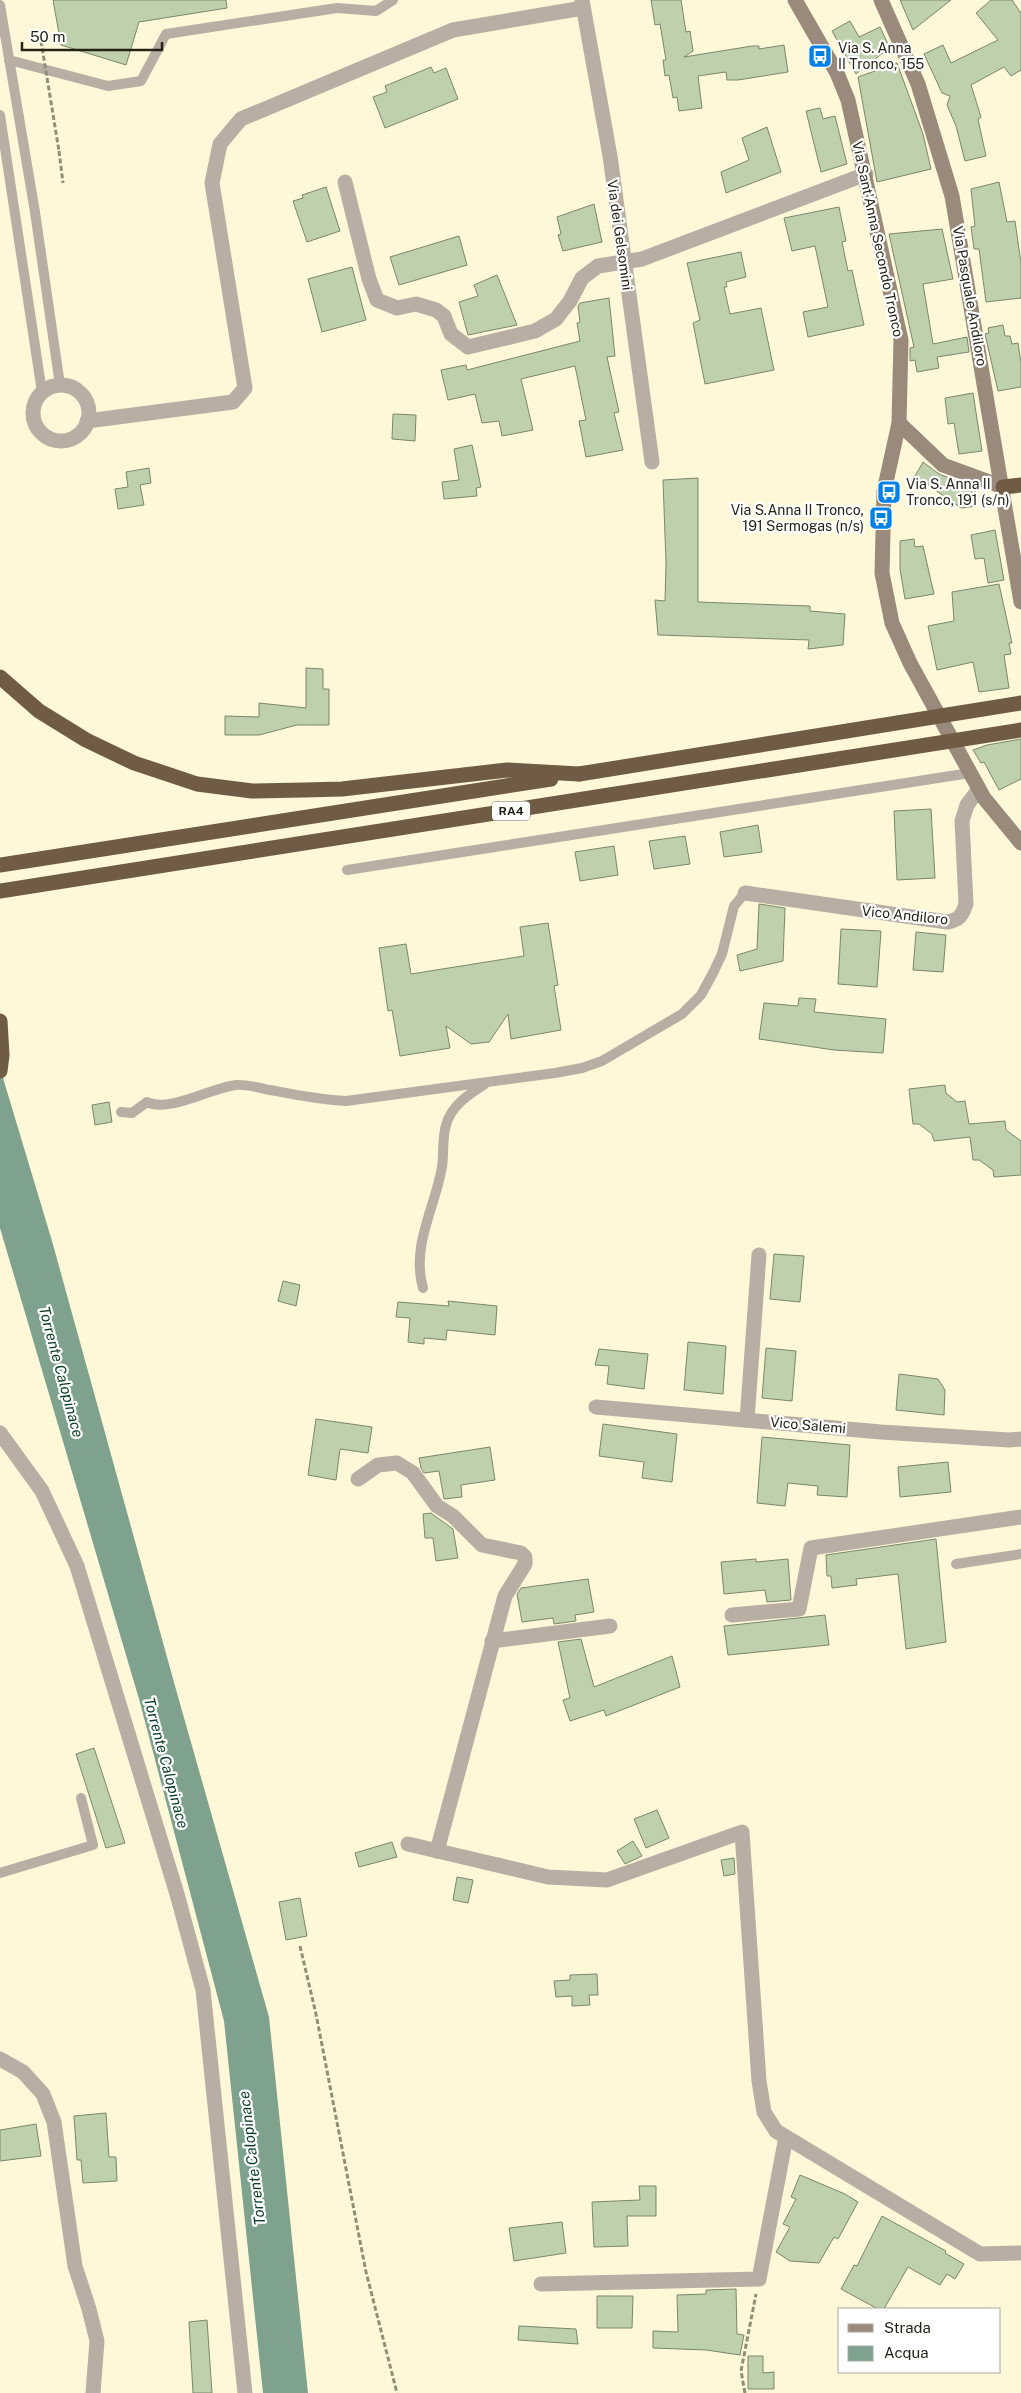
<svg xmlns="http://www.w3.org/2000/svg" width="1021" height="2393" viewBox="0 0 1021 2393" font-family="'Public Sans',sans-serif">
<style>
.water{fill:#7ea28d}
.building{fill:#bfd0ad;stroke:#7a876c}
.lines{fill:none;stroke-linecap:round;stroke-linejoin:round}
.path{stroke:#928d77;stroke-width:3;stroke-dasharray:5 2.5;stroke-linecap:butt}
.lane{stroke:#b8aea3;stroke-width:10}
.street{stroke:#b8aea3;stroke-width:15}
.secondary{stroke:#998a7b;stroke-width:15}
.highway{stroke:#705b45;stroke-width:15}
.path-bridge{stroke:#928d77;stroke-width:3;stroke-dasharray:5 2.5;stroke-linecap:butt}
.highway-bridge{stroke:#705b45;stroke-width:15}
.labels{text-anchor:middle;stroke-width:4.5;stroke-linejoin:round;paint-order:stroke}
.shield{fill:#fff;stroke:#66645c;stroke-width:1}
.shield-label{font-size:12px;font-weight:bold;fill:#252216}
.poi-label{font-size:14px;fill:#252216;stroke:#fff;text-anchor:start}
.street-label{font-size:14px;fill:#252216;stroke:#fff}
.water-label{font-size:15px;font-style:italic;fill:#0a3b25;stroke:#fff}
</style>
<rect width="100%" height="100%" fill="#fff8d8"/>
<!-- water -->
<path class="water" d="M 0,1068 L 52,1241 L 175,1686 L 269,2017 L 308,2393 L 263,2393 L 224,2021 L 139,1699 L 0,1228 Z"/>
<!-- building -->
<g class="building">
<path d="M 53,0 L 226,0 L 227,8 L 139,22 L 126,65 L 61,45 Z"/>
<path d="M 651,0 L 681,0 L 686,32 L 690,31 L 693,51 L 684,57 L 752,46 L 759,46 L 759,49 L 784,45 L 788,72 L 738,80 L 727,80 L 726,72 L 698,76 L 702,108 L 679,111 L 677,97 L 673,98 L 669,75 L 665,76 L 663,60 L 666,60 L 660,24 L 655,25 Z"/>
<path d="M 900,0 L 951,0 L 913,30 Z"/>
<path d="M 991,0 L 1012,0 L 1021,13 L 1021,70 L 1011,76 L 1004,67 L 971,85 L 981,117 L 978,119 L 986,156 L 965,161 L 956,126 L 947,105 L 950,96 L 942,93 L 924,54 L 943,45 L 951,63 L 998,40 L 976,13 Z"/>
<path d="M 850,21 L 859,37 L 880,27 L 888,44 L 888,49 L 856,74 L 832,31 Z"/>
<path d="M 897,63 L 923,134 L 931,169 L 877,182 L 858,77 Z"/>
<path d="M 431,67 L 434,73 L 446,68 L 458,99 L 385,128 L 373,97 L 387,92 L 385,86 Z"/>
<path d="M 820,108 L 823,119 L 835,116 L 847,164 L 821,172 L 806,111 Z"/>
<path d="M 767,127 L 781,172 L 726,193 L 721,172 L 749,160 L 742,138 Z"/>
<path d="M 999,182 L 1007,222 L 1015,221 L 1021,263 L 1021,298 L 986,302 L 979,249 L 974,249 L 971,227 L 975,226 L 971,189 Z"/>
<path d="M 326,187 L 340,231 L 307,242 L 293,201 L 303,198 L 302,195 Z"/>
<path d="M 594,204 L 602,242 L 563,251 L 558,235 L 561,234 L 557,217 Z"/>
<path d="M 839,207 L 846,241 L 842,242 L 848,271 L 852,270 L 864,325 L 808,337 L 803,312 L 828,307 L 815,246 L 792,251 L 784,218 Z"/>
<path d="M 942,229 L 953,279 L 923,284 L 933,344 L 967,337 L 969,352 L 937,357 L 939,368 L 917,372 L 915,360 L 910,361 L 910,348 L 914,347 L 889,234 Z"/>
<path d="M 459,236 L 467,265 L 399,285 L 390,257 Z"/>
<path d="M 741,252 L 746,277 L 726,282 L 727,287 L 724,287 L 730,314 L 761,308 L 774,370 L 705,384 L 693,323 L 700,320 L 687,263 Z"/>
<path d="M 352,267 L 366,320 L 322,332 L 308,279 Z"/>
<path d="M 497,275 L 517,325 L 468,335 L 459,302 L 478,296 L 474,285 Z"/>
<path d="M 609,298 L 615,356 L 607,357 L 619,412 L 614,413 L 623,450 L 586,457 L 579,421 L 586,420 L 575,366 L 521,379 L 533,430 L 502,436 L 499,421 L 482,423 L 475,394 L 448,400 L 441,370 L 466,365 L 467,370 L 580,341 L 577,323 L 580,322 L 578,306 L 580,303 Z"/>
<path d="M 1003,325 L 1005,336 L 1010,336 L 1012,344 L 1018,343 L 1021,363 L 1021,387 L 998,391 L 985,334 L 989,333 L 988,328 Z"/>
<path d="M 973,393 L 982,451 L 959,454 L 954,423 L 948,424 L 945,398 Z"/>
<path d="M 393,414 L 416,415 L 415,441 L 392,439 Z"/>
<path d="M 472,445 L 481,487 L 476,488 L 477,496 L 444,499 L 442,482 L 459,480 L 454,449 Z"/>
<path d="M 923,462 L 939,474 L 975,488 L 977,506 L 961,508 L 915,476 Z"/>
<path d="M 149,468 L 151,483 L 140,485 L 144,505 L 118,509 L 115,489 L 128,487 L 126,472 Z"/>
<path d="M 698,478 L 698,602 L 810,606 L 810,611 L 845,614 L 843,645 L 808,649 L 809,640 L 658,635 L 655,600 L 665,601 L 666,563 L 663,480 Z"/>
<path d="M 995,530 L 1004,580 L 988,583 L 984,558 L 975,559 L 971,535 Z"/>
<path d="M 914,539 L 915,547 L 923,546 L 934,594 L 905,599 L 900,569 L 900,541 Z"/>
<path d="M 999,584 L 1012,643 L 1009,643 L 1011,654 L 1004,655 L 1009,688 L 979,692 L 973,662 L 937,670 L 928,626 L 954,621 L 952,592 Z"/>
<path d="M 306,668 L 323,669 L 323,689 L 329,689 L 329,725 L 297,725 L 259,735 L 225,735 L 225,716 L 259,717 L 259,703 L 306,708 Z"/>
<path d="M 1021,739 L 1021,779 L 999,790 L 984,762 L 981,763 L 973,750 L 987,745 Z"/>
<path d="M 931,809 L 935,878 L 897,880 L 894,811 Z"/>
<path d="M 758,825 L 762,852 L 724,857 L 720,832 Z"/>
<path d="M 685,836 L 690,864 L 654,869 L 649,841 Z"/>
<path d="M 614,846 L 618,875 L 580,881 L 575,852 Z"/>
<path d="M 759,904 L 785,908 L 783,961 L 740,971 L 737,955 L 757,949 Z"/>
<path d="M 548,923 L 558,985 L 554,986 L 561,1030 L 511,1039 L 508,1014 L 489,1042 L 471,1044 L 446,1026 L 450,1048 L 400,1056 L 392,1010 L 388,1011 L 379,948 L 406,944 L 411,974 L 524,956 L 520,927 Z"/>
<path d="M 841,929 L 881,931 L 877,987 L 838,984 Z"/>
<path d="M 916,932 L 946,935 L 943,972 L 913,970 Z"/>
<path d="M 799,998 L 816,999 L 814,1012 L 886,1019 L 883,1053 L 834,1050 L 759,1039 L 764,1003 L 798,1006 Z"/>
<path d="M 945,1085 L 946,1093 L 957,1102 L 965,1101 L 969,1124 L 1005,1121 L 1006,1130 L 1021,1141 L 1021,1175 L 994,1177 L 993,1170 L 979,1160 L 973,1160 L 970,1137 L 934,1141 L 932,1134 L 919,1124 L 913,1124 L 909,1089 Z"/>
<path d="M 109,1102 L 112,1122 L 95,1125 L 92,1105 Z"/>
<path d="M 774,1254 L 804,1256 L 800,1302 L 770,1299 Z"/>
<path d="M 283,1281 L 300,1285 L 296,1306 L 278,1301 Z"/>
<path d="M 448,1301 L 497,1306 L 495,1335 L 447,1330 L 446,1340 L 424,1338 L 424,1344 L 408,1342 L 410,1318 L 396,1317 L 398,1302 L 449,1306 Z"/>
<path d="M 688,1342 L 726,1346 L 723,1394 L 684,1390 Z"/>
<path d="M 766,1348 L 796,1351 L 792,1401 L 762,1398 Z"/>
<path d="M 599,1349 L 648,1354 L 644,1389 L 607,1384 L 609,1366 L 595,1365 Z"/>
<path d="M 899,1374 L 938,1379 L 945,1390 L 944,1415 L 896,1410 Z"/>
<path d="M 316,1419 L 372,1427 L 368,1453 L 340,1449 L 336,1480 L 308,1475 Z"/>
<path d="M 603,1424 L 677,1434 L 672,1482 L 642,1478 L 644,1462 L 599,1456 Z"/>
<path d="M 762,1437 L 850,1445 L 847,1497 L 817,1495 L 818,1486 L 788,1483 L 785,1506 L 757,1503 Z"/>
<path d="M 490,1447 L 495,1480 L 461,1485 L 462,1497 L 444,1499 L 439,1471 L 424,1473 L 421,1468 L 419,1458 Z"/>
<path d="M 948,1462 L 951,1492 L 900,1497 L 898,1467 Z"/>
<path d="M 431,1513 L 453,1529 L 458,1558 L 436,1561 L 433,1538 L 425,1538 L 423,1514 Z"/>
<path d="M 936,1539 L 946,1642 L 906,1649 L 898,1574 L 856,1579 L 857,1585 L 832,1588 L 831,1576 L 827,1576 L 826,1555 Z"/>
<path d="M 756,1559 L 756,1562 L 788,1559 L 791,1600 L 767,1602 L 765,1590 L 724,1594 L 721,1562 Z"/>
<path d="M 588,1579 L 594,1612 L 575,1615 L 576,1621 L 554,1624 L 553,1618 L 522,1622 L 517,1594 L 521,1588 Z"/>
<path d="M 825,1615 L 829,1645 L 728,1655 L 724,1626 Z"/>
<path d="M 581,1639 L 594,1687 L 672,1656 L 680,1687 L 606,1716 L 604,1710 L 570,1721 L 563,1700 L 570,1698 L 558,1642 Z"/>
<path d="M 94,1748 L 125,1843 L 106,1848 L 76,1754 Z"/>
<path d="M 657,1810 L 669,1838 L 646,1848 L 634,1819 Z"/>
<path d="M 633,1841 L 642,1856 L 625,1864 L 617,1851 Z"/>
<path d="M 392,1842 L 397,1857 L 359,1867 L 355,1853 Z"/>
<path d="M 734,1858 L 735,1874 L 724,1876 L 721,1860 Z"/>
<path d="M 457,1877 L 473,1880 L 468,1903 L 453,1900 Z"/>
<path d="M 300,1898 L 307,1936 L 286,1940 L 279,1902 Z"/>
<path d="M 597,1974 L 598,1995 L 589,1995 L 590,2005 L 572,2006 L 572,1996 L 556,1997 L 554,1981 L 570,1980 L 570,1975 Z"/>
<path d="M 106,2113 L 109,2157 L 116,2157 L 117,2181 L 83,2183 L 81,2160 L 77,2160 L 74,2116 Z"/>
<path d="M 36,2124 L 41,2156 L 0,2161 L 0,2130 Z"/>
<path d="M 800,2175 L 845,2194 L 858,2202 L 838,2239 L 834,2237 L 819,2263 L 790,2261 L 776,2252 L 790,2227 L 783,2224 L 796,2199 L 791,2197 Z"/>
<path d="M 639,2186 L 656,2186 L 656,2216 L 627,2216 L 628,2246 L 594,2247 L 592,2202 L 640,2200 Z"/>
<path d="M 882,2216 L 946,2251 L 945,2253 L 964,2264 L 955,2279 L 947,2274 L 940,2285 L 908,2267 L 884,2309 L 878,2309 L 841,2289 L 854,2265 L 857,2266 Z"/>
<path d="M 562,2222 L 566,2253 L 514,2261 L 509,2228 Z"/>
<path d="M 736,2289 L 737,2334 L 744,2335 L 740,2355 L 706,2350 L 653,2348 L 653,2331 L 678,2332 L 677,2295 L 706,2294 L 706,2290 Z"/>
<path d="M 597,2296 L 633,2296 L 632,2328 L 597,2328 Z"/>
<path d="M 207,2320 L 212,2393 L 193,2393 L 189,2322 Z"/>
<path d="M 519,2326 L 576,2329 L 578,2344 L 518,2340 Z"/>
<path d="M 748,2356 L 763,2356 L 763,2373 L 774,2372 L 774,2389 L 748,2389 Z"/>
</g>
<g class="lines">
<!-- path -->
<g class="path">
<path d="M 59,151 L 63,183"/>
<path d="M 300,1946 L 316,2014 L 366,2272 L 397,2393"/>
<path d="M 745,2393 L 741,2371 L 756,2294"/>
</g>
<!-- lane -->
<g class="lane">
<path d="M 0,5 L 35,212 L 60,385"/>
<path d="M 9,60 L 108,86 L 141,81 L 166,34 L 337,8 L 376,11 L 393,0"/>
<path d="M 0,115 L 42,392"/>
<path d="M 347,870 L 970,773"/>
<path d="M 121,1112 L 132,1113 L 147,1102 C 169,1113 210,1088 236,1085 C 246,1084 260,1088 270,1090 C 296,1095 320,1100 346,1101 L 555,1073 L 582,1068 L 602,1061 L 682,1014 L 701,995 L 713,973 L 722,954 L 734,906 L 745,893"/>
<path d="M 423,1288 C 411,1246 435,1208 442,1167 C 444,1154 442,1138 446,1125 C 451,1106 469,1094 485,1084"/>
<path d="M 956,1564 L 1021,1554"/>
<path d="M 0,1873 L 93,1845 L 81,1798"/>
</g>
<!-- street -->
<g class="street">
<path d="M 582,0 L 610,156 L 652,462"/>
<path d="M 345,182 L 369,279 L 377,300 L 397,308 L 416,304 L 436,310 L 444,316 L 451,334 L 468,347 L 535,331 L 556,319 L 570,301 L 582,278 L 598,266 L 642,259 L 866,174"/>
<circle cx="61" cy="413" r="28"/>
<path d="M 87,421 L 233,402 L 245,388 L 212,183 L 220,144 L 241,119 L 453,30 L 583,8"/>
<path d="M 745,893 L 947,922 C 959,920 962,916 966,904 L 962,821 L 967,805 L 979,789"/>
<path d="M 596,1407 L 881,1432 L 1009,1440 L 1021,1439"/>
<path d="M 747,1420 L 759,1255"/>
<path d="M 0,1433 L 42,1491 L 77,1566 L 177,1894 L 203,1990 L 245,2393"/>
<path d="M 358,1479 L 378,1465 L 397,1463 L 413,1473 L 437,1506 L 453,1516 L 482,1545 L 521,1553 L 525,1557 L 525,1564 L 505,1596 L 437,1851"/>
<path d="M 732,1615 L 799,1609 L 811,1548 L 1021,1517"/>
<path d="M 492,1641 L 610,1626"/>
<path d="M 408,1844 L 548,1877 L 607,1880 L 742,1832 L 759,2081 L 764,2112 L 776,2131 L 980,2254 L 1021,2253"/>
<path d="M 0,2059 L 23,2072 L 43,2094 L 54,2122 L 75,2266 L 89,2309 L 97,2341 L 93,2393"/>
<path d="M 541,2284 L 759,2279 L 786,2137"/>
</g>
<!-- secondary -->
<g class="secondary">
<path d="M 795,0 L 837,73 L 848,100 L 901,340 L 899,423 L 884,491 L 882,573 L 892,623 L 910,663 L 984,798 L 1021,843"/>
<path d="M 881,0 L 918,84 L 952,196 L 1021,602"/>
<path d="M 899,423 L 943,465 L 1003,487"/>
</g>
<!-- highway -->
<g class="highway">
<path d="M 1003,487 L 1021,485"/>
<path d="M 0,677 L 39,711 L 86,740 L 134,763 L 197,784 L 252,791 L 304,790 L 342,789 L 507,770 L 579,774"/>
<path d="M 0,865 L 551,779"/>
<path d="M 0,1021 L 2,1055 L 0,1071"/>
</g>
<!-- path-bridge -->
<path class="path-bridge" d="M 41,41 L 59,151"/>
<!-- highway-bridge -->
<g class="highway-bridge">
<path d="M 579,774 L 1021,703"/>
<path d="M 0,891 L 1021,730"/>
</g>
</g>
<!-- icons -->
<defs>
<g id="bus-square" transform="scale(1.25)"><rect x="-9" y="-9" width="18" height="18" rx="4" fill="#0380e6" stroke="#fff"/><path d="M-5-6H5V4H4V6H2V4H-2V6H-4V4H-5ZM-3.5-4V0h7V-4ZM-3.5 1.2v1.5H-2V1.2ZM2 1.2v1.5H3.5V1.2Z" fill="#fff"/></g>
</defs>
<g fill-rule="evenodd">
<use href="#bus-square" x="820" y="56"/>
<use href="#bus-square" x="889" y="492"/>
<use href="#bus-square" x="881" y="518"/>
</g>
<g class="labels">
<!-- shield labels -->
<rect class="shield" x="492" y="801.5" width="38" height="19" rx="4"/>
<g class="shield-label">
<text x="511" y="815">RA4</text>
</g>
<!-- poi labels -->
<g class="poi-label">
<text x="838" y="53">Via S. Anna<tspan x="838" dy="16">II Tronco, 155</tspan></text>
<text x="906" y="489">Via S. Anna II<tspan x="906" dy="16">Tronco, 191 (s/n)</tspan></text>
<text x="864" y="515" text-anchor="end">Via S.Anna II Tronco,<tspan x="864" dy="16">191 Sermogas (n/s)</tspan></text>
</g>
<!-- street labels -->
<g class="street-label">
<text transform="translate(620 235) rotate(82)" y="5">Via dei Gelsomini</text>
<text transform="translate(878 239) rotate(78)" y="5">Via Sant'Anna Secondo Tronco</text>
<text transform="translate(970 296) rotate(80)" y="5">Via Pasquale Andiloro</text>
<text transform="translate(905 915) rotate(6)" y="5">Vico Andiloro</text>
<text transform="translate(808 1425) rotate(5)" y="5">Vico Salemi</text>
</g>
<!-- water labels -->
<g class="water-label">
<text transform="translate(61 1372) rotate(75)" y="5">Torrente Calopinace</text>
<text transform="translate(166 1763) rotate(75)" y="5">Torrente Calopinace</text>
<text transform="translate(252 2158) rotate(-97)" y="5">Torrente Calopinace</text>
</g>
</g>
<!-- legend -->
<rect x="838" y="2308" width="162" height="65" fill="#ffffff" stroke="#a8a7a2"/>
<rect x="848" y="2324" width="25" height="8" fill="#998a7b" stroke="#a8a7a2"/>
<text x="884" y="2333" font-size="15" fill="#252216">Strada</text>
<rect x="848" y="2346" width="25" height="15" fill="#7ea28d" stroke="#a8a7a2"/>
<text x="884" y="2358" font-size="15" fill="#252216">Acqua</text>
<!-- scale -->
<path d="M22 42v8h140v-8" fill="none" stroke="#252216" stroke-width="2.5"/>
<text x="30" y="42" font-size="15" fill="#252216" stroke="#ffffff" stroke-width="4" paint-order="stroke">50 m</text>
</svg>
